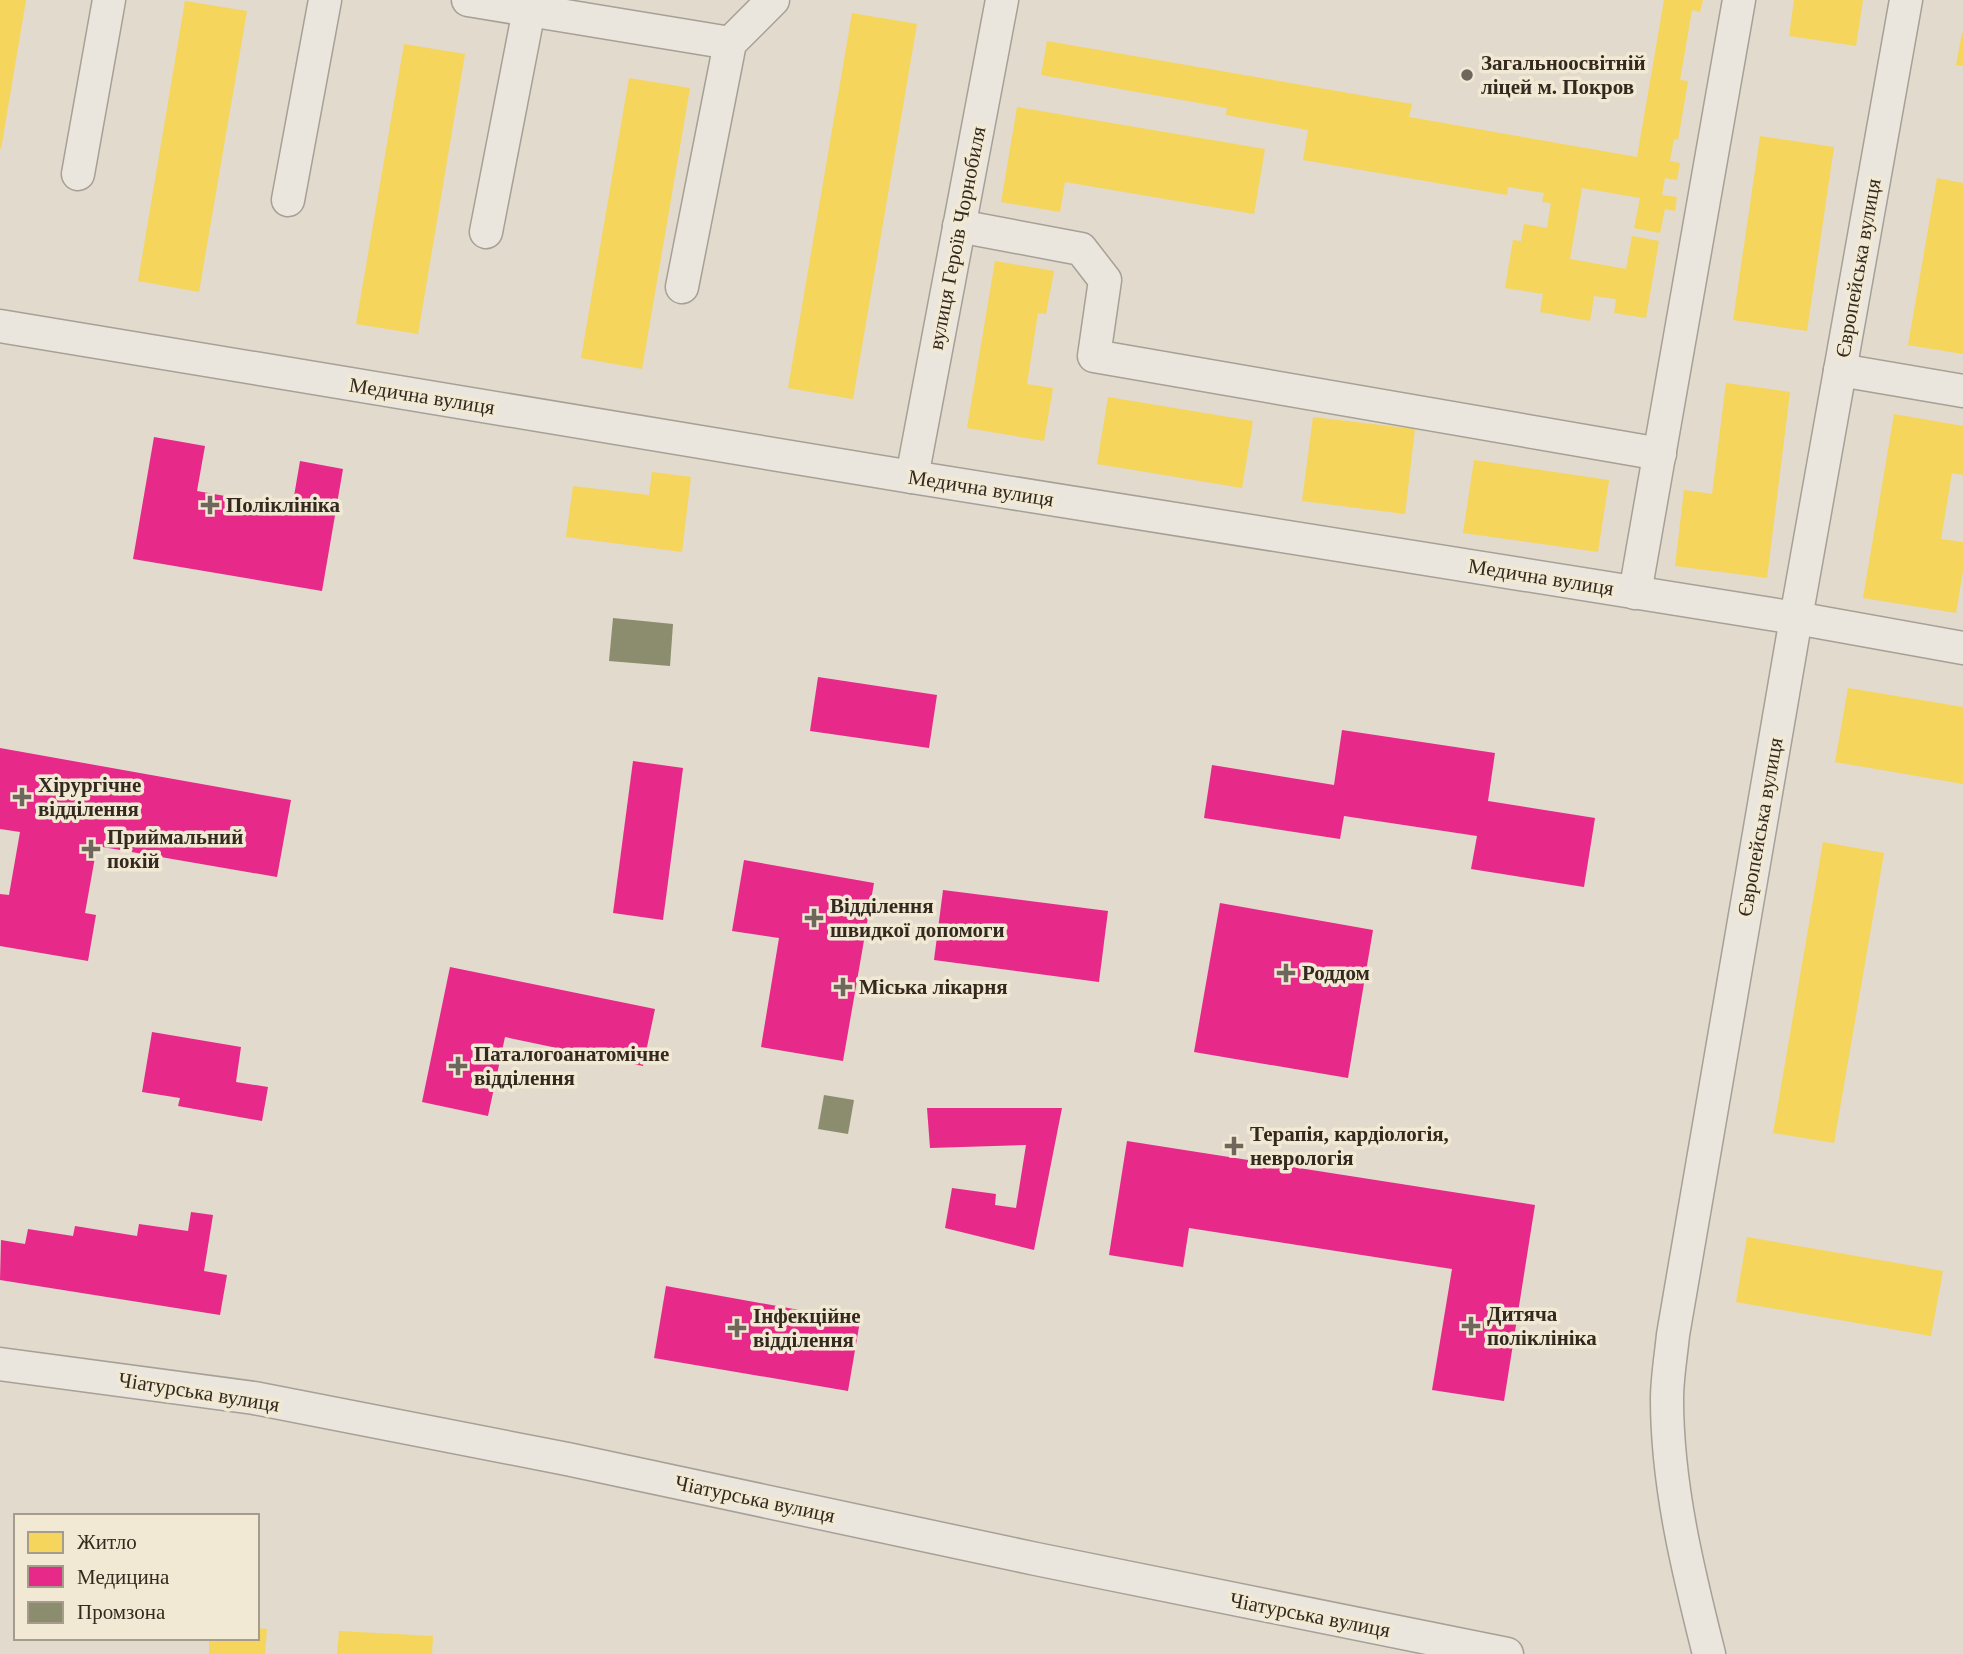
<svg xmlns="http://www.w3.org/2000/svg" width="1963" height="1654" viewBox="0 0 1963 1654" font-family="Georgia,serif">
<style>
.homes{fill:#f6d55c}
.health{fill:#e7298a}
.industry{fill:#8c8c6e}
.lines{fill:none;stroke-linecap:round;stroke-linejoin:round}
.minor-casing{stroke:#a6a096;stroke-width:35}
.minor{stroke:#eae6dd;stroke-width:32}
.poi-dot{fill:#70675c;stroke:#f1e9d3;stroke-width:2.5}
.labels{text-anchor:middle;stroke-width:7;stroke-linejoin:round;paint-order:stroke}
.poi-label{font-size:21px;font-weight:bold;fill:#33291f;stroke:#f1e9d3;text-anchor:start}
.street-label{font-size:21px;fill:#33291f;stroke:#f1e9d3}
</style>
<rect width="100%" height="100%" fill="#e1dacd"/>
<!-- homes -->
<g class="homes">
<path d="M 0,0 L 26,0 L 1,149 L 0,148 Z"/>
<path d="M 1664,0 L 1703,0 L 1700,12 L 1692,10 L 1680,80 L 1688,81 L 1678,140 L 1674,139 L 1670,161 L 1680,163 L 1677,180 L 1665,178 L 1662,195 L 1677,197 L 1675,211 L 1665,209 L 1660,233 L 1634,228 L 1640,198 L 1582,188 L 1570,259 L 1626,269 L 1632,236 L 1659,241 L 1646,318 L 1614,313 L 1616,299 L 1594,296 L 1590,321 L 1540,312 L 1543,294 L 1505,288 L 1513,240 L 1521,241 L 1524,224 L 1547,228 L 1551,203 L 1542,202 L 1544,193 L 1508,187 L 1507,195 L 1303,160 L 1308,130 L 1226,115 L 1227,108 L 1041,75 L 1047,41 L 1412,104 L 1409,117 L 1637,157 Z"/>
<path d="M 1794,0 L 1863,0 L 1856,46 L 1789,36 Z"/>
<path d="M 185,1 L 247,11 L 199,292 L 138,281 Z"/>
<path d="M 852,13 L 917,24 L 853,399 L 788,388 Z"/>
<path d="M 1962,33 L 1963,33 L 1963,66 L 1956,65 Z"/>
<path d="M 404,44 L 465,54 L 418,334 L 356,324 Z"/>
<path d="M 629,78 L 690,88 L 642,369 L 581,358 Z"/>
<path d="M 1017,107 L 1265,149 L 1254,214 L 1065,182 L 1060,212 L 1001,202 Z"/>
<path d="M 1760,136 L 1834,147 L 1807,331 L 1733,320 Z"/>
<path d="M 1937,178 L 1963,183 L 1963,354 L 1908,345 Z"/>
<path d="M 995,261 L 1054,271 L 1046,314 L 1038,313 L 1027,384 L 1053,388 L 1044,441 L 967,428 Z"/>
<path d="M 1726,383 L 1790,392 L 1767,578 L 1675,566 L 1684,490 L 1712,494 Z"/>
<path d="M 1108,397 L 1253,421 L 1242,488 L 1097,464 Z"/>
<path d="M 1894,414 L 1963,426 L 1963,475 L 1952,473 L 1941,539 L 1963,542 L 1963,571 L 1956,613 L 1863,598 Z"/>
<path d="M 1313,417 L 1415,429 L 1405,514 L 1302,501 Z"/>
<path d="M 1474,460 L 1609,480 L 1598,552 L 1463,533 Z"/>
<path d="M 652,472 L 691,477 L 682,552 L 566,537 L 573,486 L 649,495 Z"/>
<path d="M 1848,688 L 1963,707 L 1963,784 L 1835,762 Z"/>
<path d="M 1823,842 L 1884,853 L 1834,1143 L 1773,1133 Z"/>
<path d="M 1747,1237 L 1943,1271 L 1931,1336 L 1736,1302 Z"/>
<path d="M 257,1628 L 267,1629 L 265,1654 L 209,1654 L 209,1638 L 257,1638 Z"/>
<path d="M 339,1631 L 433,1636 L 432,1654 L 337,1654 Z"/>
</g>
<!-- health -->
<g class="health">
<path d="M 154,437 L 205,446 L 197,491 L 292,508 L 300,461 L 343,469 L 322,591 L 133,559 Z"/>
<path d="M 818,677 L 937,695 L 929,748 L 810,731 Z"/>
<path d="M 1342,730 L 1495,753 L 1488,801 L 1595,818 L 1584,887 L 1471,869 L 1477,836 L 1344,816 L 1340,839 L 1204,818 L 1212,765 L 1334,785 Z"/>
<path d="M 0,748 L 291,800 L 277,877 L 97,846 L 85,913 L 96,915 L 88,961 L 0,946 L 0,894 L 9,895 L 20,832 L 0,829 Z"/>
<path d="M 633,761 L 683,768 L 663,920 L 613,913 Z"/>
<path d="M 744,860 L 874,883 L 843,1061 L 761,1047 L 779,938 L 732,931 Z"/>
<path d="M 943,890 L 1108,911 L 1099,982 L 934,960 Z"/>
<path d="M 1220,903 L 1373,930 L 1348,1078 L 1194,1052 Z"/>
<path d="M 450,967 L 655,1009 L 643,1066 L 505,1037 L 488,1116 L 422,1102 Z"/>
<path d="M 152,1032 L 241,1047 L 236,1082 L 268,1087 L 262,1121 L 178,1106 L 180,1098 L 142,1092 Z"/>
<path d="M 927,1108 L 1062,1108 L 1034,1250 L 945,1228 L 952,1188 L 996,1194 L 995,1205 L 1016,1208 L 1026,1145 L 930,1148 Z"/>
<path d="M 1127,1141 L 1535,1205 L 1504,1401 L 1432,1390 L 1452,1269 L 1189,1228 L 1183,1267 L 1109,1255 Z"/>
<path d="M 191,1212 L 213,1215 L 204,1271 L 227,1275 L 220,1315 L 0,1280 L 1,1240 L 25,1244 L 28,1229 L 73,1236 L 75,1226 L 137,1236 L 139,1224 L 188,1231 Z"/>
<path d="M 666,1286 L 860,1321 L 848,1391 L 654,1358 Z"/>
</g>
<!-- industry -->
<g class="industry">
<path d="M 613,618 L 673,624 L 670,666 L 609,661 Z"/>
<path d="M 824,1095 L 854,1100 L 848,1134 L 818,1129 Z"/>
</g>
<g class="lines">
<!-- minor casing -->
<g class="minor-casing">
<g id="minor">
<path d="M 468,0 L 730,43"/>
<path d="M 78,174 L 109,0"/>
<path d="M 288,200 L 325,0"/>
<path d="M 959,226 L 1081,249 L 1105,280 L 1094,356 L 1660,454"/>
<path d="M 486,232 L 529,10"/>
<path d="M 682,287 L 730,43 L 773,0"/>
<path d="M 0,326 L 912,477 L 1796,618 L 1963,648"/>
<path d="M 1840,370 L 1963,391"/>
<path d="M 912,477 L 1002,0"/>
<path d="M 1635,593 L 1739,0"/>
<path d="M 0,1364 L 254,1398 L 567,1459 L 1036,1559 L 1507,1654"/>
<path d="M 1709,1654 C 1688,1571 1667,1485 1667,1399 C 1667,1378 1671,1356 1673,1335 L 1796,618 L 1906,0"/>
</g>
</g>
<!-- minor -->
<use href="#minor" class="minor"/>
</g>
<!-- markers -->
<g class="poi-dot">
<circle cx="1467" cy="75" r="7"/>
<path d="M206.5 494.5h7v7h7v7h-7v7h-7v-7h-7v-7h7z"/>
<path d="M18.5 786.5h7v7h7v7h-7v7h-7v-7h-7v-7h7z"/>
<path d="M87.5 838.5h7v7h7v7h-7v7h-7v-7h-7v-7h7z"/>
<path d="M810.5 907.5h7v7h7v7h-7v7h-7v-7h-7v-7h7z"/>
<path d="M1282.5 962.5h7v7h7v7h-7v7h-7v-7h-7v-7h7z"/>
<path d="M839.5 976.5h7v7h7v7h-7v7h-7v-7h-7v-7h7z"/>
<path d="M454.5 1055.5h7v7h7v7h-7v7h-7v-7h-7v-7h7z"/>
<path d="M1230.5 1135.5h7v7h7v7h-7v7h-7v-7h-7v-7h7z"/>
<path d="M1467.5 1315.5h7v7h7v7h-7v7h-7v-7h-7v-7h7z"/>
<path d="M733.5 1317.5h7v7h7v7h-7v7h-7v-7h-7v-7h7z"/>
</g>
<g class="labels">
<!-- poi labels -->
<g class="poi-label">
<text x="1481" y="70">Загальноосвітній<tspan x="1481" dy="24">ліцей м. Покров</tspan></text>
<text x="226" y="512">Поліклініка</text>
<text x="38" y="792">Хірургічне<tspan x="38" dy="24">відділення</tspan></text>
<text x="107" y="844">Приймальний<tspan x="107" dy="24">покій</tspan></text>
<text x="830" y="913">Відділення<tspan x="830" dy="24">швидкої допомоги</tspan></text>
<text x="1302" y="980">Роддом</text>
<text x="859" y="994">Мiська лiкарня</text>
<text x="474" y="1061">Паталогоанатомічне<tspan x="474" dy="24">відділення</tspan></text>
<text x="1250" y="1141">Терапія, кардіологія,<tspan x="1250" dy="24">неврологія</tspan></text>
<text x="1487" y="1321">Дитяча<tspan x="1487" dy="24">поліклініка</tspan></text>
<text x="753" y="1323">Інфекційне<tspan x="753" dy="24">відділення</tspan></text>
</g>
<!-- street labels -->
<g class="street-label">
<text transform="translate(957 238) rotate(-79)" y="7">вулиця Героїв Чорнобиля</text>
<text transform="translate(1858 268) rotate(-80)" y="7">Європейська вулиця</text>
<text transform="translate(422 396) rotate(9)" y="7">Медична вулиця</text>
<text transform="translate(981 488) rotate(9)" y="7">Медична вулиця</text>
<text transform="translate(1541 577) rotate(9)" y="7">Медична вулиця</text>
<text transform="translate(1760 827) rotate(-80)" y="7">Європейська вулиця</text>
<text transform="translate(199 1392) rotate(9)" y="7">Чіатурська вулиця</text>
<text transform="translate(755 1499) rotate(12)" y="7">Чіатурська вулиця</text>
<text transform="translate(1310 1615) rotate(11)" y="7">Чіатурська вулиця</text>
</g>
</g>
<!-- legend -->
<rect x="14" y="1514" width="245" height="126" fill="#f1e9d3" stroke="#a59c8b" stroke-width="2"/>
<rect x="28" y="1532" width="35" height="21" fill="#f6d55c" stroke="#a59c8b" stroke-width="2"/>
<text x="77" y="1549" font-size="21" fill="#33291f">Житло</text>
<rect x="28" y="1566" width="35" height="21" fill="#e7298a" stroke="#a59c8b" stroke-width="2"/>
<text x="77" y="1584" font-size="21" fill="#33291f">Медицина</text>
<rect x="28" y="1602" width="35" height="21" fill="#8c8c6e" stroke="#a59c8b" stroke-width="2"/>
<text x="77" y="1619" font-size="21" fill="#33291f">Промзона</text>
</svg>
